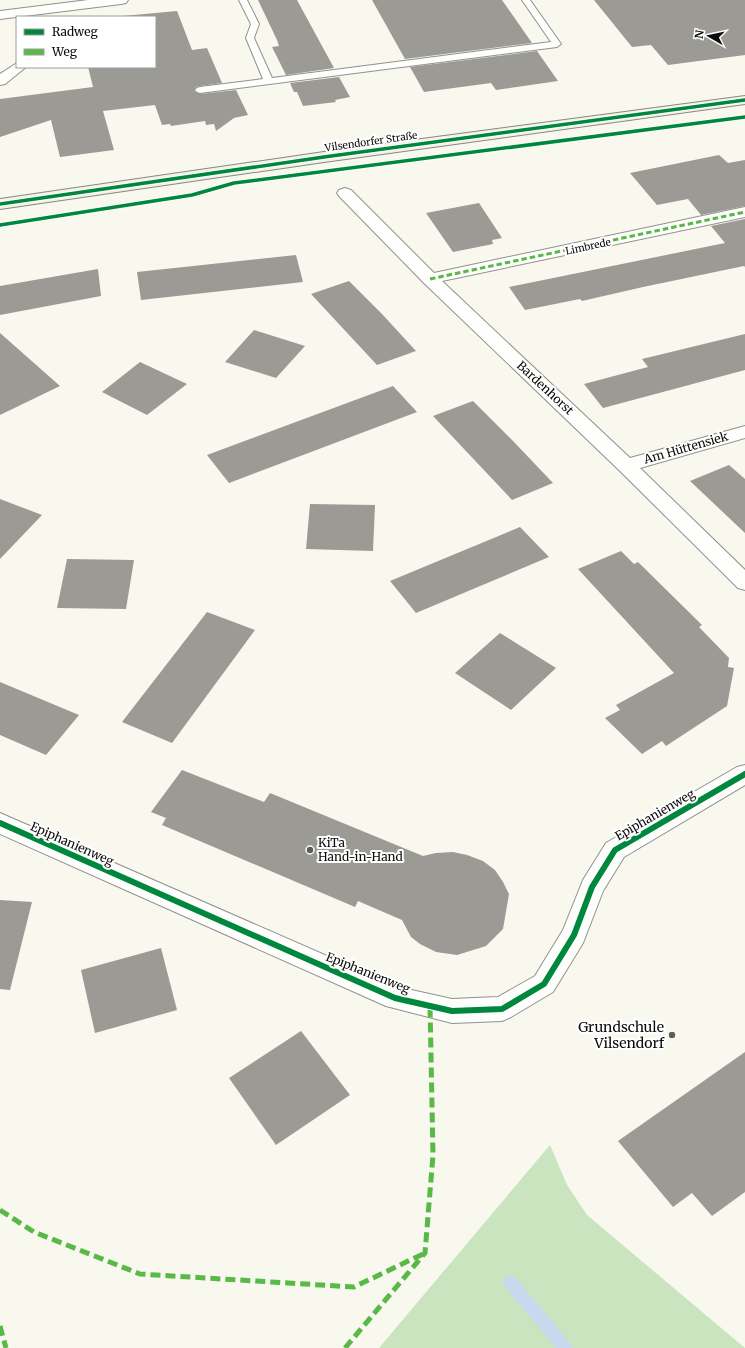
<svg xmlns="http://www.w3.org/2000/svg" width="745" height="1348" viewBox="0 0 745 1348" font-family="Merriweather,serif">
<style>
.forest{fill:#cae4bf}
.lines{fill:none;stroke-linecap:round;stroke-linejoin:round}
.stream{fill:#c8d8ef;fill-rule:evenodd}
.building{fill:#9b9a94}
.service-casing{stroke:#91918d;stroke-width:2}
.minor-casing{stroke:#91918d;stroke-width:2}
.secondary-casing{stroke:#888883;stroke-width:2}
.service{fill:#fefefc;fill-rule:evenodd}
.minor{fill:#fefefc;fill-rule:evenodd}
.secondary{fill:#f2f3e8;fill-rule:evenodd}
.quiet-far1{stroke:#58b947;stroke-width:3;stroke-dasharray:5.5 3;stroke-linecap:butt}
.quiet{stroke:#58b947;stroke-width:5;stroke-dasharray:10 5;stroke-linecap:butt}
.cycleway-far1-casing{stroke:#fff;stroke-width:5.5}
.cycleway-casing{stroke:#fff;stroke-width:8}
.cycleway-far1{stroke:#00873e;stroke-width:3.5}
.cycleway{stroke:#00873e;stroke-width:6}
.poi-dot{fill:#5d5d5a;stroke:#fff;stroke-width:1.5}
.labels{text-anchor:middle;stroke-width:4;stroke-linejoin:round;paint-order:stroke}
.far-street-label{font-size:10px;fill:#0a0a0a;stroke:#fff}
.street-label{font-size:12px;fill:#0a0a0a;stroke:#fff}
.poi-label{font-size:12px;fill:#0a0a0a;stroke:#fff;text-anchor:start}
.near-poi-label{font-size:14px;fill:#0a0a0a;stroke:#fff;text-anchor:end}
</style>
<rect width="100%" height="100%" fill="#f8f8ee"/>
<!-- forest -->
<path class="forest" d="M 550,1145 L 567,1185 L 587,1215 L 745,1348 L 379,1348 Z"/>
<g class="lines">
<!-- stream -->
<path class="stream" d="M 510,1275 L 515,1277 L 570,1343 L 572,1348 L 556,1348 L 505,1287 L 503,1282 L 505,1277 Z"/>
</g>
<!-- building -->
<g class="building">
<path d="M 258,0 L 297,0 L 334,68 L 286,75 L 272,47 L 279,46 L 277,40 Z"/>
<path d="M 372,0 L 502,0 L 532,43 L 405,59 Z"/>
<path d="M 594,0 L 745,0 L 745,55 L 668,65 L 651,45 L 632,47 Z"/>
<path d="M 177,11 L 192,50 L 207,48 L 222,83 L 200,86 L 196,87 L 194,91 L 200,94 L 236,90 L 248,115 L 234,118 L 216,131 L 214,124 L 206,125 L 205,121 L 171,126 L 170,124 L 162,125 L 155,105 L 103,111 L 114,150 L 60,157 L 51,120 L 0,137 L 0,99 L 93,87 L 88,67 L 155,67 L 155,17 L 112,17 Z"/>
<path d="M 537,51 L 558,81 L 496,90 L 491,83 L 424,92 L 410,67 Z"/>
<path d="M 339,77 L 350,97 L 335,100 L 336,102 L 303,106 L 297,92 L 294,92 L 290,83 Z"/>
<path d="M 719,155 L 728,163 L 745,160 L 745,206 L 701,215 L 688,199 L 657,205 L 630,173 Z"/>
<path d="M 479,203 L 502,238 L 492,240 L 493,244 L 453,252 L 426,213 Z"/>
<path d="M 745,219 L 745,267 L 744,266 L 643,287 L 582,301 L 580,299 L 525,310 L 509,287 L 725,243 L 711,226 Z"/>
<path d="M 296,255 L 303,282 L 141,300 L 137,272 Z"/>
<path d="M 98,269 L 101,296 L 0,315 L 0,286 Z"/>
<path d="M 349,281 L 382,314 L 416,351 L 377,365 L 311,294 Z"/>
<path d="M 254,330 L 305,346 L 276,378 L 225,362 Z"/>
<path d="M 0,333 L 60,386 L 0,415 Z"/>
<path d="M 745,334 L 745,370 L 603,408 L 584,384 L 648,367 L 642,359 Z"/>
<path d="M 140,362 L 187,384 L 147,415 L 102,392 Z"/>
<path d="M 393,386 L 417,412 L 229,483 L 207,455 Z"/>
<path d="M 473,401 L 513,441 L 553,483 L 512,500 L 433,416 Z"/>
<path d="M 729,465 L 745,479 L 745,533 L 690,481 Z"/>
<path d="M 0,499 L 42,515 L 0,559 Z"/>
<path d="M 310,504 L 375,505 L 373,551 L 306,549 Z"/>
<path d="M 520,527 L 549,557 L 416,613 L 390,581 Z"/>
<path d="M 621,551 L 634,564 L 638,562 L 702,625 L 699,627 L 729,658 L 728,667 L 734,668 L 727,706 L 666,746 L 662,741 L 642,754 L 605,718 L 620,710 L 616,705 L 674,673 L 578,569 Z"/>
<path d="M 67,559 L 134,560 L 126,609 L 57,608 Z"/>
<path d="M 207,612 L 255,630 L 172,743 L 122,722 Z"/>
<path d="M 500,633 L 556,668 L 511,710 L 455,673 Z"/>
<path d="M 0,682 L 79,715 L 46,755 L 0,735 Z"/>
<path d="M 182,770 L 264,802 L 270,793 L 423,856 L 436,853 L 453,852 L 467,855 L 483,861 L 495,870 L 503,882 L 509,894 L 503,929 L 486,946 L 457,955 L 436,952 L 420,944 L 411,937 L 402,920 L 381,911 L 358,901 L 355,907 L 162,825 L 166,818 L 151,812 Z"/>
<path d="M 0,900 L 32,902 L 10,990 L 0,989 Z"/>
<path d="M 161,948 L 177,1010 L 95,1033 L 81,970 Z"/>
<path d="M 301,1031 L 350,1095 L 276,1145 L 229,1078 Z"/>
<path d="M 745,1052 L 745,1192 L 712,1216 L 692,1193 L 673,1207 L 618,1141 Z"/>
</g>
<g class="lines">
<!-- service casing -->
<g class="service-casing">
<path id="service" d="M 239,0 L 247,0 L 259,24 L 254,38 L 272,78 L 551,42 L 522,0 L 530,0 L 561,44 L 557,47 L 200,93 L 197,92 L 195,90 L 197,88 L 200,87 L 263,79 L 246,38 L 251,24 Z"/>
</g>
<!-- minor casing -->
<g class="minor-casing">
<g id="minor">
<path d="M 88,0 L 128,0 L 126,3 L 121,4 L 0,19 L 0,11 Z"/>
<path d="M 17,63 L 17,67 L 26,67 L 5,84 L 0,85 L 0,74 Z"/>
<path d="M 345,188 L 351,190 L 434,273 L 745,207 L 745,217 L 442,281 L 630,458 L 745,426 L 745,438 L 640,468 L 745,570 L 745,590 L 738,588 L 619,470 L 424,283 L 339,196 L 337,193 L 339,190 Z"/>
<path d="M 745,765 L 745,785 L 624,857 L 603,891 L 583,943 L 553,992 L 511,1017 L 502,1021 L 452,1023 L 386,1006 L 0,834 L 0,813 L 398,987 L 452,999 L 498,997 L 535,976 L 563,930 L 583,880 L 606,843 L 737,767 Z"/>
</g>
</g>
<!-- secondary casing -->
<g class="secondary-casing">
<path id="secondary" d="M 745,96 L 745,104 L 324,162 L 0,209 L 0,199 L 324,152 Z"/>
</g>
<!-- service -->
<use href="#service" class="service"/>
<!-- minor -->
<use href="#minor" class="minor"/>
<!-- secondary -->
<use href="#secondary" class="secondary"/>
<!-- quiet-far1 -->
<path class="quiet-far1" d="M 430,279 L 745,212"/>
<!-- quiet -->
<g class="quiet">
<path d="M 0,1210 L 34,1232 L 140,1274 L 354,1287 L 425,1253"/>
<path d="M 0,1326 L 6,1348"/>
<path d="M 345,1348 L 425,1253 L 433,1155 L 430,1006"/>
</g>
<!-- cycleway-far1 casing -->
<g class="cycleway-far1-casing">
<g id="cycleway-far1">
<path d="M 0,204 L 324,157 L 745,100"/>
<path d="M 0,225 L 192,195 L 234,183 L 745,117"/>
</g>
</g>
<!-- cycleway casing -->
<g class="cycleway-casing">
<path id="cycleway" d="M 0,823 L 395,998 L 452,1011 L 502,1009 L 544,984 L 574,935 L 592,887 L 615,850 L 745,774"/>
</g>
<!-- cycleway-far1 -->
<use href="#cycleway-far1" class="cycleway-far1"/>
<!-- cycleway -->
<use href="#cycleway" class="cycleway"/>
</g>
<!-- markers -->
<g class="poi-dot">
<circle cx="310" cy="850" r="4"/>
<circle cx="672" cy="1035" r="4"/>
</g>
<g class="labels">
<!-- far-street labels -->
<g class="far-street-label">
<text transform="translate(371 141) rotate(-8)" y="4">Vilsendorfer Straße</text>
<text transform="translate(588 246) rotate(-12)" y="4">Limbrede</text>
</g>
<!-- street labels -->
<g class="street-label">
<text transform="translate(545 388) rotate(43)" y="4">Bardenhorst</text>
<text transform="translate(686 448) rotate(-16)" y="4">Am Hüttensiek</text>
<text transform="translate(655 815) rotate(-30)" y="4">Epiphanienweg</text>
<text transform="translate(72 844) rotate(24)" y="4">Epiphanienweg</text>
<text transform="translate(368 973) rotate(22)" y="4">Epiphanienweg</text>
</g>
<!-- poi labels -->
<g class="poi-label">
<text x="318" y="847">KiTa<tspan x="318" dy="14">Hand-in-Hand</tspan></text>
</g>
<!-- near-poi labels -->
<g class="near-poi-label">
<text x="664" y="1032">Grundschule<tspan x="664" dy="16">Vilsendorf</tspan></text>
</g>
</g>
<!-- legend -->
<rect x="16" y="16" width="140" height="52" fill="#ffffff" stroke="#9d9d9d"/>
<rect x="24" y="29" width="20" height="6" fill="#00873e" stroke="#9d9d9d"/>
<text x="52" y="36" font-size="12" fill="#0a0a0a">Radweg</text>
<rect x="24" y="49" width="20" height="6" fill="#58b947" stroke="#9d9d9d"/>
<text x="52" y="56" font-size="12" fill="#0a0a0a">Weg</text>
<!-- north arrow -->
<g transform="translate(709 36) rotate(279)" stroke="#ffffff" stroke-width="3" paint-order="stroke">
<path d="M0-3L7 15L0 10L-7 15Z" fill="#0a0a0a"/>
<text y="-6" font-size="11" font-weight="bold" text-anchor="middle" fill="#0a0a0a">N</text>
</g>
</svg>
